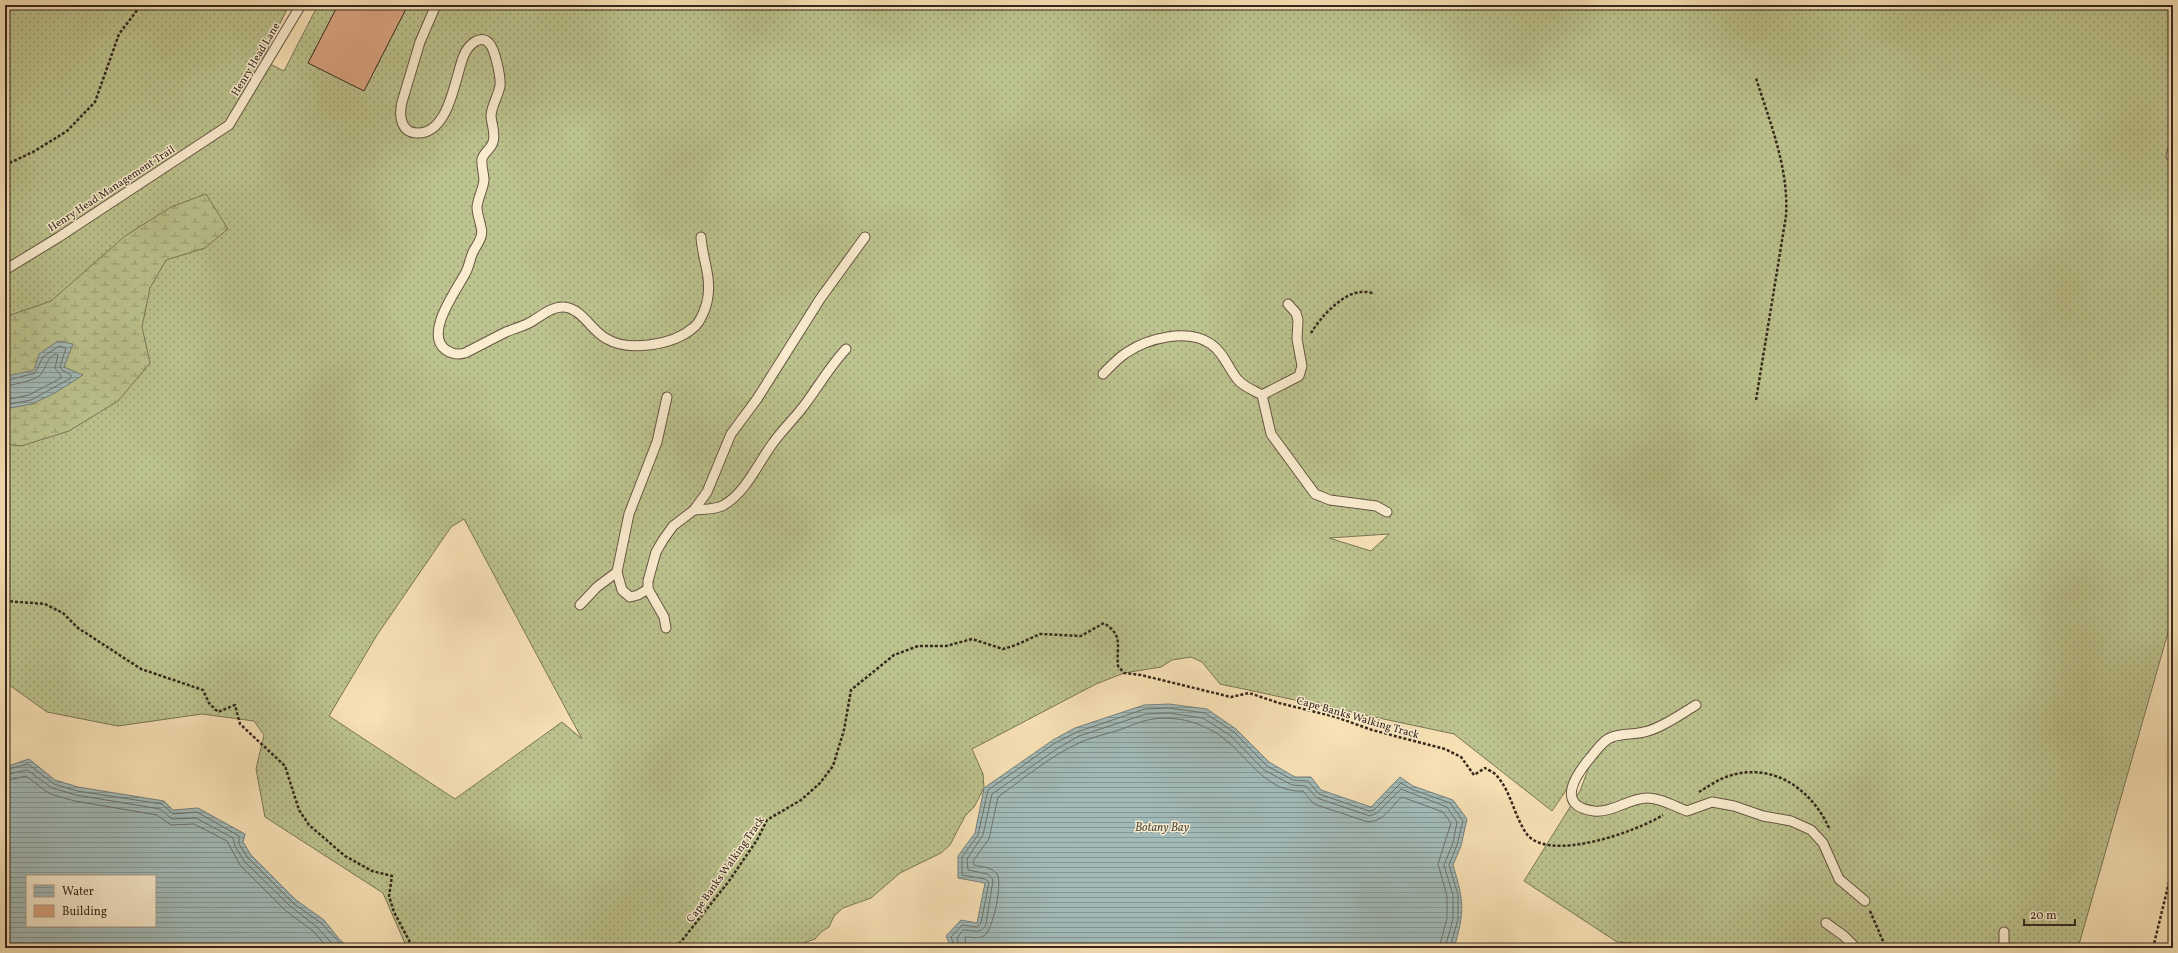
<svg xmlns="http://www.w3.org/2000/svg" width="2178" height="953" viewBox="0 0 2178 953" font-family="Vollkorn,serif">
<style>
.grass{fill:url(#grass-dots);stroke:#797656;fill-rule:evenodd}
.wetland{fill:url(#wetland-marsh);stroke:#797656}
.water{fill:url(#water-rules);stroke:#77807b;fill-rule:evenodd}
.lines{fill:none;stroke-linecap:round;stroke-linejoin:round}
.shore{stroke:#6c726b;stroke-width:1}
.building{fill:#dca683;stroke:#36281d}
.lane-casing{stroke:#665643;stroke-width:11}
.path{stroke:#36281d;stroke-width:2.5;stroke-dasharray:3 2;stroke-linecap:butt}
.lane{stroke:#faeccf;stroke-width:9}
.labels{text-anchor:middle;stroke-width:3;stroke-linejoin:round;paint-order:stroke}
.street-label{font-size:11px;fill:#36281d;stroke:#faeccf}
.water-label{font-size:12px;font-style:italic;fill:#514d44;stroke:#faeccf}
</style>
<defs>
<pattern id="grass-dots" width="8" height="8" patternUnits="userSpaceOnUse"><rect width="8" height="8" fill="#bcc38e"/><path d="M2 2h.1M6 6h.1" fill="none" stroke="#9a9e73" stroke-width="1.8" stroke-linecap="round"/></pattern>
<pattern id="wetland-marsh" width="20" height="14" patternUnits="userSpaceOnUse"><rect width="20" height="14" fill="#bcc38e"/><path d="M1 5h8M5 5V1M11 12h8M15 12V8" fill="none" stroke="#9a9e73"/></pattern>
<pattern id="water-rules" width="6" height="5" patternUnits="userSpaceOnUse"><rect width="6" height="5" fill="#a2bbb9"/><path d="M0 2.5h6" fill="none" stroke="#859896"/></pattern>
</defs>
<rect width="100%" height="100%" fill="#f7e1b5"/>
<filter id="stains"><feTurbulence type="fractalNoise" baseFrequency=".005" numOctaves="4"/><feColorMatrix values="0 0 0 0 .2 0 0 0 0 .09 0 0 0 0 .02 0 0 0 .5 -.17"/></filter>
<radialGradient id="worn" r=".72"><stop offset=".6" stop-color="#630" stop-opacity="0"/><stop offset="1" stop-color="#630" stop-opacity=".3"/></radialGradient>
<!-- grass -->
<path class="grass" d="M 5,5 L 289,5 L 262,60 L 284,71 L 318,5 L 2173,5 L 2173,615 L 2078,948 L 1699,948 L 1617,942 L 1524,881 L 1580,791 L 1598,743 L 1552,811 L 1454,734 L 1220,684 L 1202,662 L 1191,657 L 1172,660 L 1161,667 L 1124,673 L 1096,684 L 972,749 L 983,774 L 984,788 L 974,807 L 965,816 L 950,845 L 941,853 L 900,873 L 871,898 L 843,908 L 834,916 L 829,927 L 821,932 L 815,939 L 789,948 L 407,948 L 383,893 L 265,817 L 256,769 L 264,735 L 254,721 L 202,714 L 118,726 L 47,712 L 5,682 ZM 464,519 L 582,739 L 562,722 L 455,799 L 329,716 L 377,635 L 451,527 ZM 1389,534 L 1371,551 L 1329,538 Z"/>
<!-- wetland -->
<path class="wetland" d="M 206,194 L 228,229 L 205,248 L 166,260 L 150,288 L 142,327 L 150,363 L 118,401 L 69,431 L 21,446 L 5,444 L 5,317 L 51,301 L 125,236 L 171,207 Z"/>
<!-- water -->
<g class="water">
<path d="M 58,341 L 73,344 L 64,367 L 83,375 L 55,393 L 32,404 L 5,409 L 5,379 L 7,376 L 34,370 L 39,354 Z"/>
<path d="M 1169,704 L 1207,709 L 1236,729 L 1269,762 L 1295,777 L 1311,777 L 1321,790 L 1371,807 L 1400,777 L 1413,786 L 1453,800 L 1467,819 L 1461,846 L 1453,865 C 1464,902 1465,911 1454,948 L 951,948 L 946,936 L 961,920 L 977,923 L 985,883 L 958,878 L 958,856 L 975,833 L 984,788 L 1053,740 L 1075,728 L 1144,705 Z"/>
<path d="M 29,759 L 55,780 L 78,787 L 164,801 L 173,810 L 198,808 L 245,834 L 243,842 L 251,855 L 296,900 L 324,920 L 340,940 L 350,948 L 5,948 L 5,767 ZM 27,876 L 155,876 L 155,926 L 27,926 Z"/>
</g>
<g class="lines">
<!-- shore -->
<g class="shore">
<path d="M 5,381 L 35,373 L 43,357 L 59,346 L 66,348 L 60,367 L 62,370 L 71,375 L 71,378 L 31,400 L 5,405"/>
<path d="M 5,386 C 12,385 38,380 41,374 C 48,365 44,362 55,354 L 58,355 L 55,368 L 61,376 L 61,378 L 29,395 L 5,400"/>
<path d="M 5,770 L 28,764 L 54,784 L 77,791 L 162,804 L 173,814 L 197,812 L 239,836 L 239,844 L 248,858 L 293,903 L 321,923 L 345,948"/>
<path d="M 5,775 L 27,770 L 52,788 L 76,795 L 160,809 L 172,819 L 196,818 L 233,838 L 235,846 L 244,861 L 290,906 L 317,927 L 336,948"/>
<path d="M 5,781 L 26,776 L 50,794 L 75,801 L 157,815 L 171,825 L 194,824 L 227,841 L 240,865 L 286,911 L 313,931 L 328,948"/>
<path d="M 955,948 L 951,937 L 962,925 L 977,927 L 981,923 L 989,882 L 985,879 L 962,875 L 962,857 L 978,835 L 988,790 L 1055,743 L 1077,732 L 1145,709 L 1169,708 L 1205,713 L 1234,732 L 1267,766 L 1293,780 L 1308,781 L 1319,794 L 1369,811 L 1374,810 L 1401,783 L 1411,789 L 1450,803 L 1463,821 L 1457,845 L 1449,865 L 1458,895 L 1458,919 L 1450,948"/>
<path d="M 960,948 L 957,938 L 963,930 C 973,930 981,935 986,924 L 993,880 L 988,874 L 968,870 L 967,859 L 983,835 L 992,794 L 1058,748 L 1079,736 L 1146,714 L 1169,713 L 1203,718 L 1231,736 L 1264,770 L 1292,785 L 1306,786 L 1317,798 L 1370,816 L 1377,813 L 1401,789 L 1447,807 L 1457,822 L 1453,843 L 1444,865 L 1453,895 L 1453,919 L 1445,948"/>
<path d="M 966,948 L 965,937 C 972,937 978,939 984,936 C 993,930 1003,883 997,874 C 992,867 982,867 974,865 L 973,861 L 989,839 L 998,797 C 1024,778 1052,755 1081,742 C 1093,737 1106,734 1119,730 C 1128,727 1138,722 1148,720 C 1175,714 1206,723 1227,741 C 1250,760 1268,793 1303,791 L 1314,804 L 1365,821 C 1382,825 1391,806 1402,797 L 1443,812 L 1451,823 L 1438,864 L 1447,896 L 1447,918 L 1439,948"/>
</g>
</g>
<!-- building -->
<path class="building" d="M 338,5 L 408,5 L 364,91 L 308,63 Z"/>
<g class="lines">
<!-- lane casing -->
<g class="lane-casing">
<g id="lane">
<path d="M 436,5 L 420,42 L 402,102 C 399,115 400,133 418,133 C 450,133 455,76 464,55 C 468,46 480,33 489,43 C 495,49 501,77 500,86 C 498,96 492,105 491,115 C 491,123 496,133 493,142 C 491,149 484,152 482,159 C 481,166 484,174 484,180 C 483,190 478,197 477,207 C 477,214 480,221 481,227 C 484,237 477,244 473,252 C 470,259 469,266 466,272 C 457,290 423,334 446,350 C 452,354 458,355 465,353 C 479,346 492,339 506,332 C 513,329 521,327 529,323 C 539,318 551,306 564,307 C 583,309 591,331 607,339 C 629,352 673,345 693,328 C 701,322 707,306 708,296 C 711,275 702,257 701,237"/>
<path d="M 2171,156 L 2173,149"/>
<path d="M 5,270 L 59,237 L 229,125 L 301,5"/>
<path d="M 1103,374 C 1110,367 1118,358 1126,353 C 1148,338 1188,328 1211,344 C 1224,353 1228,368 1238,380 C 1244,387 1255,391 1262,395 L 1299,376 L 1302,366 L 1297,339 L 1298,320 L 1296,313 L 1288,304"/>
<path d="M 1262,395 L 1271,434 L 1315,494 L 1330,500 L 1376,506 L 1387,512"/>
<path d="M 694,510 C 704,509 715,510 724,505 C 747,491 758,463 773,443 C 783,429 796,417 806,403 C 820,384 831,365 846,349"/>
<path d="M 617,572 L 629,514 L 657,442 L 667,397"/>
<path d="M 648,589 L 648,581 L 656,552 L 663,540 L 673,526 L 694,510 L 707,492 L 731,434 L 757,399 L 820,299 L 865,237"/>
<path d="M 580,605 L 597,587 L 617,572 L 622,590 L 630,597 L 638,595 L 648,589 L 664,617 L 666,628"/>
<path d="M 1696,705 C 1681,714 1665,726 1648,731 C 1636,735 1623,733 1612,737 C 1603,740 1596,751 1590,758 C 1575,776 1555,806 1594,811 C 1613,813 1629,798 1647,798 C 1660,798 1674,806 1687,811 L 1712,802 L 1734,806 L 1763,816 L 1791,821 L 1811,830 L 1823,843 L 1839,879 L 1865,901"/>
<path d="M 1826,923 L 1844,936 L 1856,948"/>
<path d="M 2004,948 L 2004,932"/>
</g>
</g>
<!-- path -->
<g class="path">
<path d="M 5,165 L 33,152 L 67,131 L 95,102 L 119,34 L 141,5"/>
<path d="M 1311,333 C 1320,318 1342,293 1361,292 C 1365,291 1370,293 1374,293"/>
<path d="M 1756,400 L 1786,216 C 1789,168 1770,123 1756,78"/>
<path d="M 5,601 L 45,604 L 63,613 L 78,628 L 141,669 L 203,690 L 209,703 L 218,712 L 235,705 L 240,724 L 285,766 L 299,810 L 309,825 L 345,856 L 372,871 L 392,876 L 389,896 L 394,912 L 413,948"/>
<path d="M 1699,792 C 1709,786 1720,778 1732,775 C 1776,763 1813,791 1830,830"/>
<path d="M 1870,911 L 1886,948"/>
<path d="M 676,948 L 729,881 L 757,840 L 767,820 L 801,800 L 820,783 L 833,766 L 844,730 L 851,690 L 894,655 L 918,646 L 946,646 L 972,639 L 1003,649 L 1016,645 L 1040,634 L 1081,636 L 1104,623 C 1124,636 1116,645 1118,666 L 1124,673 L 1141,675 L 1231,697 L 1249,693 L 1279,703 L 1336,717 L 1372,730 L 1445,749 L 1461,757 L 1474,775 L 1485,768 C 1488,770 1494,772 1497,776 C 1511,792 1514,815 1526,833 C 1547,864 1638,831 1663,815"/>
<path d="M 2153,948 L 2173,866"/>
</g>
<!-- lane -->
<use href="#lane" class="lane"/>
</g>
<g class="labels">
<!-- street labels -->
<g class="street-label">
<text transform="translate(255 59) rotate(-59)" y="4">Henry Head Lane</text>
<text transform="translate(111 188) rotate(-33)" y="4">Henry Head Management Trail</text>
<text transform="translate(1358 717) rotate(16)" y="4">Cape Banks Walking Track</text>
<text transform="translate(725 869) rotate(-55)" y="4">Cape Banks Walking Track</text>
</g>
<!-- water labels -->
<g class="water-label">
<text x="1162" y="831">Botany Bay</text>
</g>
</g>
<!-- margin -->
<rect width="2178" height="953" fill="none" stroke="#f7e1b5" stroke-width="20"/>
<rect x="6" y="6" width="2166" height="941" fill="none" stroke="#36281d" stroke-width="2"/>
<rect x="10" y="10" width="2158" height="933" fill="none" stroke="#36281d"/>
<!-- legend -->
<rect x="26" y="875" width="130" height="52" fill="#faeccf" stroke="#ac9e88"/>
<rect x="34" y="885" width="20" height="12" fill="url(#water-rules)" stroke="#ac9e88"/>
<text x="62" y="895" font-size="12" fill="#36281d">Water</text>
<rect x="34" y="905" width="20" height="12" fill="#dca683" stroke="#ac9e88"/>
<text x="62" y="915" font-size="12" fill="#36281d">Building</text>
<!-- scale -->
<path d="M2024 919v6h51v-6" fill="none" stroke="#36281d" stroke-width="2"/>
<text x="2030" y="919" font-size="12" fill="#36281d" stroke="#faeccf" stroke-width="3" paint-order="stroke">20 m</text>
<rect width="100%" height="100%" filter="url(#stains)"/>
<rect width="100%" height="100%" fill="url(#worn)"/>
</svg>
